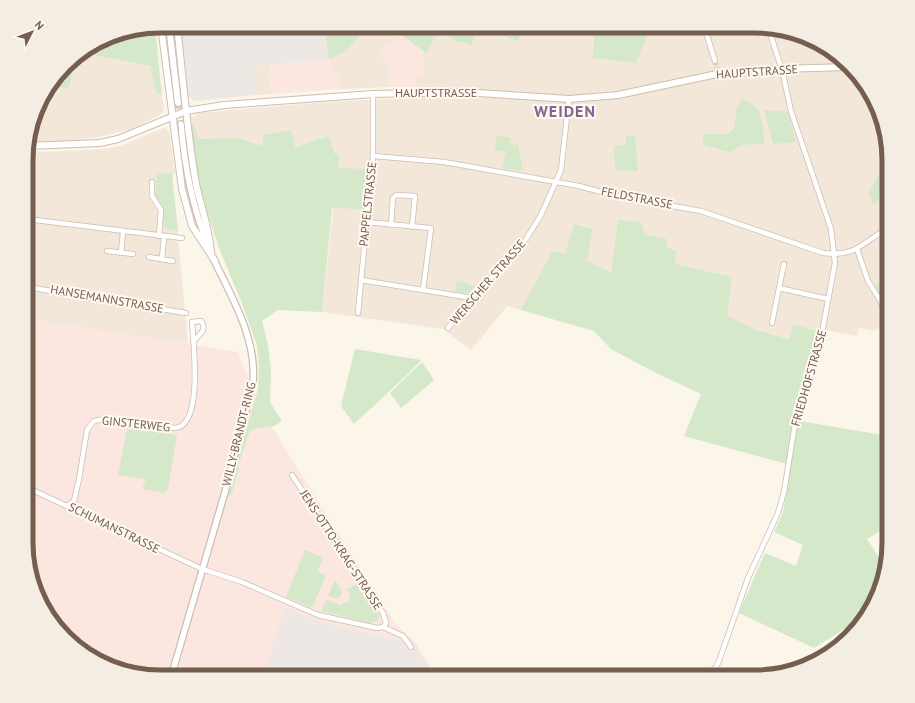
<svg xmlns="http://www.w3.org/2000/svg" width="915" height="703" viewBox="0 0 915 703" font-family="'PT Sans',sans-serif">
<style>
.residential{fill:#f2e7d9}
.commercial{fill:#fbe7df}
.industrial{fill:#ede8e3}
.green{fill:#d5e8c9}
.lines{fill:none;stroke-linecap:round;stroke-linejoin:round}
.minor-tunnel{stroke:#dacfc3;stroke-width:4.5;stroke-dasharray:4.5 2;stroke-linecap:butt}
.secondary-tunnel{stroke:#dacfc3;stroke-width:6;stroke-dasharray:6 3;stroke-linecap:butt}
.minor-casing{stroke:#cdbdb1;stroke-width:6}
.tertiary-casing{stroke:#cdbdb1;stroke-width:8}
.secondary-casing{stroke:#cfbeae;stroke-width:8}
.minor{stroke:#fff;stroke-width:4.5}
.tertiary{stroke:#fff;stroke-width:5.5}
.secondary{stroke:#fff;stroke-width:6}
.labels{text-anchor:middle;stroke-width:4;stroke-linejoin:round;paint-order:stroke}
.street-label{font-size:12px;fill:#755d4f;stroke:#fef9f1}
.district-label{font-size:16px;font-weight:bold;letter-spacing:1px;fill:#836690;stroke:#fef9f1}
.rim{fill:none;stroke:#755d4f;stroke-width:5}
</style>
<rect width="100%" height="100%" fill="#fbf5ea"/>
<!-- residential -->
<g class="residential">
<path d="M 370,26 L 389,26 L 400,35 L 378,54 L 388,62 L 389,87 L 340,89 L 340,77 L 338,78 L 329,60 L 345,51 Z"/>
<path d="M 479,26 L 486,26 L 517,42 L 526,26 L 594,26 L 593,58 L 636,63 L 651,26 L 675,26 L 680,30 L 681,26 L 763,26 L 806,36 L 843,59 L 875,101 L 889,160 L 889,247 L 885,247 L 889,262 L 889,278 L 870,288 L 880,304 L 888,325 L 874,331 L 859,328 L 857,336 L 825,330 L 825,333 L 793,324 L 789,339 L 759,331 L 726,316 L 732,277 L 674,264 L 667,247 L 666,239 L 645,234 L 619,220 L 611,272 L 587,261 L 593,229 L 565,255 L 552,251 L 521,310 L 507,306 L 471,350 L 443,329 L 322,312 L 339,155 L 335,154 L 329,136 L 295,147 L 292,130 L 263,146 L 238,138 L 199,139 L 190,120 L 199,113 L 256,108 L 342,101 L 416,98 L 416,75 L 423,75 L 423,51 L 427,54 L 432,41 L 442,30 L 458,43 L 460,41 L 471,46 Z"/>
<path d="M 83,53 L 150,66 L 156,93 L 162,95 L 164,109 L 161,114 L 132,129 L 99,137 L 44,143 L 27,142 L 44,93 L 49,87 L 69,88 L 77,56 Z"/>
<path d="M 270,65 L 272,94 L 256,95 L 253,66 Z"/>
<path d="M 166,127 L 170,135 L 175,174 L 172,175 L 188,344 L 27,319 L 27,150 L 43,152 L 102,149 L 120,146 Z"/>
</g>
<!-- commercial -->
<g class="commercial">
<path d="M 400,35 L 423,51 L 423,75 L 416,75 L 416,87 L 389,87 L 388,62 L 378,54 Z"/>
<path d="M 329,60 L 337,77 L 340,77 L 340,89 L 272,94 L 270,65 Z"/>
<path d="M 27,319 L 238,352 L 259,407 L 393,620 L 415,643 L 436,677 L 152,677 L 109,667 L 72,644 L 40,602 L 26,552 Z"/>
</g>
<!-- industrial -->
<g class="industrial">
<path d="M 180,26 L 324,26 L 329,60 L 254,66 L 256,95 L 195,101 L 188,96 Z"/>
<path d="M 285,607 L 317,621 L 415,644 L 435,677 L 263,677 Z"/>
</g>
<!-- green -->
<g class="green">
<path d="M 324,26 L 370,26 L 345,51 L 329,60 Z"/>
<path d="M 389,26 L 479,26 L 471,46 L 460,41 L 458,43 L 442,30 L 432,41 L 427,54 Z"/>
<path d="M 486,26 L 526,26 L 517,42 Z"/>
<path d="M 594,26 L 651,26 L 636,63 L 593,58 Z"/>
<path d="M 155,27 L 162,95 L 156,93 L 150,66 L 83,53 L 117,33 Z"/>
<path d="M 77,56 L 69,88 L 49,87 L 72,59 Z"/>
<path d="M 743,99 L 757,108 L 763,125 L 764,143 L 742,145 L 730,152 L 703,145 L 703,134 L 728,134 L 734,129 L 737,107 Z"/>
<path d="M 764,110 L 788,112 L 796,142 L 773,144 Z"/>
<path d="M 193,124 L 199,139 L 238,138 L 263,146 L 263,135 L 292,130 L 295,147 L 329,136 L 335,154 L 339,155 L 338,168 L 367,169 L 364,209 L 332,208 L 322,312 L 278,310 L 262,321 L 268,345 L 271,370 L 270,402 L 282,421 L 274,426 L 253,429 L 249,433 L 238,466 L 239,469 L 231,496 L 227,495 L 258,389 L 259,367 L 257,345 L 241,301 L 219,248 L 200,190 L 191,125 Z"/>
<path d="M 497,135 L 511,138 L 510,144 L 518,145 L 522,165 L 521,171 L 502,168 L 506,152 L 494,150 Z"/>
<path d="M 626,136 L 635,136 L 638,171 L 615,170 L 614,146 L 626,145 Z"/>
<path d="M 889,163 C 889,187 893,190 873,205 L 869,193 L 877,177 Z"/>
<path d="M 157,173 L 172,174 L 178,231 L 166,228 L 162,223 L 164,209 L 155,197 Z"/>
<path d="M 618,220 L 641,222 L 645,234 L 667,239 L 667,247 L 676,251 L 675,264 L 732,277 L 727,316 L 759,331 L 789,339 L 793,324 L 825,333 L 800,421 L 888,436 L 889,434 L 889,526 L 867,539 L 885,567 L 879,594 L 865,616 L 814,648 L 739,613 L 765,553 L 796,566 L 803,545 L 774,532 L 783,513 L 791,465 L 684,436 L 701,394 L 654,372 L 611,349 L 594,331 L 521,310 L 552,251 L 565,254 L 574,224 L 593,229 L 587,261 L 611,272 Z"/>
<path d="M 889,278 L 889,327 L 880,304 L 870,288 Z"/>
<path d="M 457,280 L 477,287 L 469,293 L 455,292 Z"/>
<path d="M 355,349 L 421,360 L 410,372 L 354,424 L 341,406 Z"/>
<path d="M 422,362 L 434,380 L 401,408 L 390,393 Z"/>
<path d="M 132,427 L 177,435 L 168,488 L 165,493 L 142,489 L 146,479 L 118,475 L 127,430 Z"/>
<path d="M 305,550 L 324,558 L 317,571 L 326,576 L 312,608 L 286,597 Z"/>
<path d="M 336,581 L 342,592 L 339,599 L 328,596 L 334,582 Z"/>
<path d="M 358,583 L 378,612 L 379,617 L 377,621 L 370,623 L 321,611 L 326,600 L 341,605 L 344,602 L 348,603 L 350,592 L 346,590 Z"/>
</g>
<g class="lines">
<!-- minor-tunnel -->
<path class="minor-tunnel" d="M 715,61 L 717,69"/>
<!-- secondary-tunnel -->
<path class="secondary-tunnel" d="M 178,103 L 181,124"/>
<!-- minor casing -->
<g class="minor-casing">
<g id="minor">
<path d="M 704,26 L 715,61"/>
<path d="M 373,156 L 444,162 L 579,186 L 616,196 L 701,211 L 823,253 C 859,257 861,242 889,228"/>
<path d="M 152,182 L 152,196 L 161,210 L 159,236"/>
<path d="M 27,204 L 32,147"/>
<path d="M 27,219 L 182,238"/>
<path d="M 366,222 L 431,228 L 423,290"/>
<path d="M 391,225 L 393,198 L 396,195 L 415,196 L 412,227"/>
<path d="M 857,249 L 868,281 L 880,300 L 889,322"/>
<path d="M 107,251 L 133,254"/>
<path d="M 121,253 L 123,232"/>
<path d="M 149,257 L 173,261"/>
<path d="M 162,259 L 164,237"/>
<path d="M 784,264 L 779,288 L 828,299"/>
<path d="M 361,280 L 472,298"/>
<path d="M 27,287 L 186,313"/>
<path d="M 358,313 L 373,156 L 373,94"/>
<path d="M 772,323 L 779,288"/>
<path d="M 448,328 L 472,298 L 523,244 L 541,215 L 561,170 L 569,99"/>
<path d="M 292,475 L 383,613 L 386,623 L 383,627 L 403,636 L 411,647"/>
<path d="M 26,487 L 202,569 L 242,582 L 318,615 L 377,628 L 383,627"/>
<path d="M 68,505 L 74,501 L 79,479 L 87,430 L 94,421 L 105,419 L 175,428 C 204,426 193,341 192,322 L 201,321 C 208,329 199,335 193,342"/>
<path d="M 706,677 L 716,667 L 719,661 L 748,578 L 778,513 L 784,492 L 795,424 L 820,343 L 835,263 L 831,229 L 791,111 L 782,70 L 768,27"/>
</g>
</g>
<!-- tertiary casing -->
<g class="tertiary-casing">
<g id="tertiary">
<path d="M 181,124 C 185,169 192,206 209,248"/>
<path d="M 171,677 L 225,492 L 253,383 C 257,338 232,298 213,258"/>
</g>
</g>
<!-- secondary casing -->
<g class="secondary-casing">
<g id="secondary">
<path d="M 161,26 L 182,189 L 192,226 L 215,261"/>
<path d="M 169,26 L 178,103"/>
<path d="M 177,26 C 183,79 187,132 196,184 C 201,207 209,228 211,252"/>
<path d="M 27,146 L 100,143 L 118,139 L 186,111 L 224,105 L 373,94 L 463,92 L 569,99 L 618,95 L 717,74 L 748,70 L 849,67"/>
</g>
</g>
<!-- minor -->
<use href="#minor" class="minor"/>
<!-- tertiary -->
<use href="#tertiary" class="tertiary"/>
<!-- secondary -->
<use href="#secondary" class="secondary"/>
</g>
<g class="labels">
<!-- street labels -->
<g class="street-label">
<text transform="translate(757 72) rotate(-4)" y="4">HAUPTSTRASSE</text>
<text x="436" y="97">HAUPTSTRASSE</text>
<text transform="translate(637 198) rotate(11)" y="4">FELDSTRASSE</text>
<text transform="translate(368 204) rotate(-84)" y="4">PAPPELSTRASSE</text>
<text transform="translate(488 282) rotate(-49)" y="4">WERSCHER STRASSE</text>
<text transform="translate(107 299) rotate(10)" y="4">HANSEMANNSTRASSE</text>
<text transform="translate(809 378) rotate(-74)" y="4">FRIEDHOFSTRASSE</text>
<text transform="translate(136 424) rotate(6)" y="4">GINSTERWEG</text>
<text transform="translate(239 434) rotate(-76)" y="4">WILLY-BRANDT-RING</text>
<text transform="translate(114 528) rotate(26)" y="4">SCHUMANSTRASSE</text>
<text transform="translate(341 550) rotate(57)" y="4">JENS-OTTO-KRAG-STRASSE</text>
</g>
<!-- district labels -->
<g class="district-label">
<text x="565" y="117">WEIDEN</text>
</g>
</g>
<!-- crop -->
<path d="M0 0H915V703H0ZM160 33H755A127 127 0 0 1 882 160V543A127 127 0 0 1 755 670H160A127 127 0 0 1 33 543V160A127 127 0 0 1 160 33Z" fill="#f3ede4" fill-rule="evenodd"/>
<path class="rim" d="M160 33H755A127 127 0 0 1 882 160V543A127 127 0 0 1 755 670H160A127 127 0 0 1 33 543V160A127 127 0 0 1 160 33Z"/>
<!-- north arrow -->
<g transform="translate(32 32) rotate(48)" stroke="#fef9f1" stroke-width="3" paint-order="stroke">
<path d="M0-3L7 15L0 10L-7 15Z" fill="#755d4f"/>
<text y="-6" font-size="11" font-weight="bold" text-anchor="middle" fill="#755d4f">N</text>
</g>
</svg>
